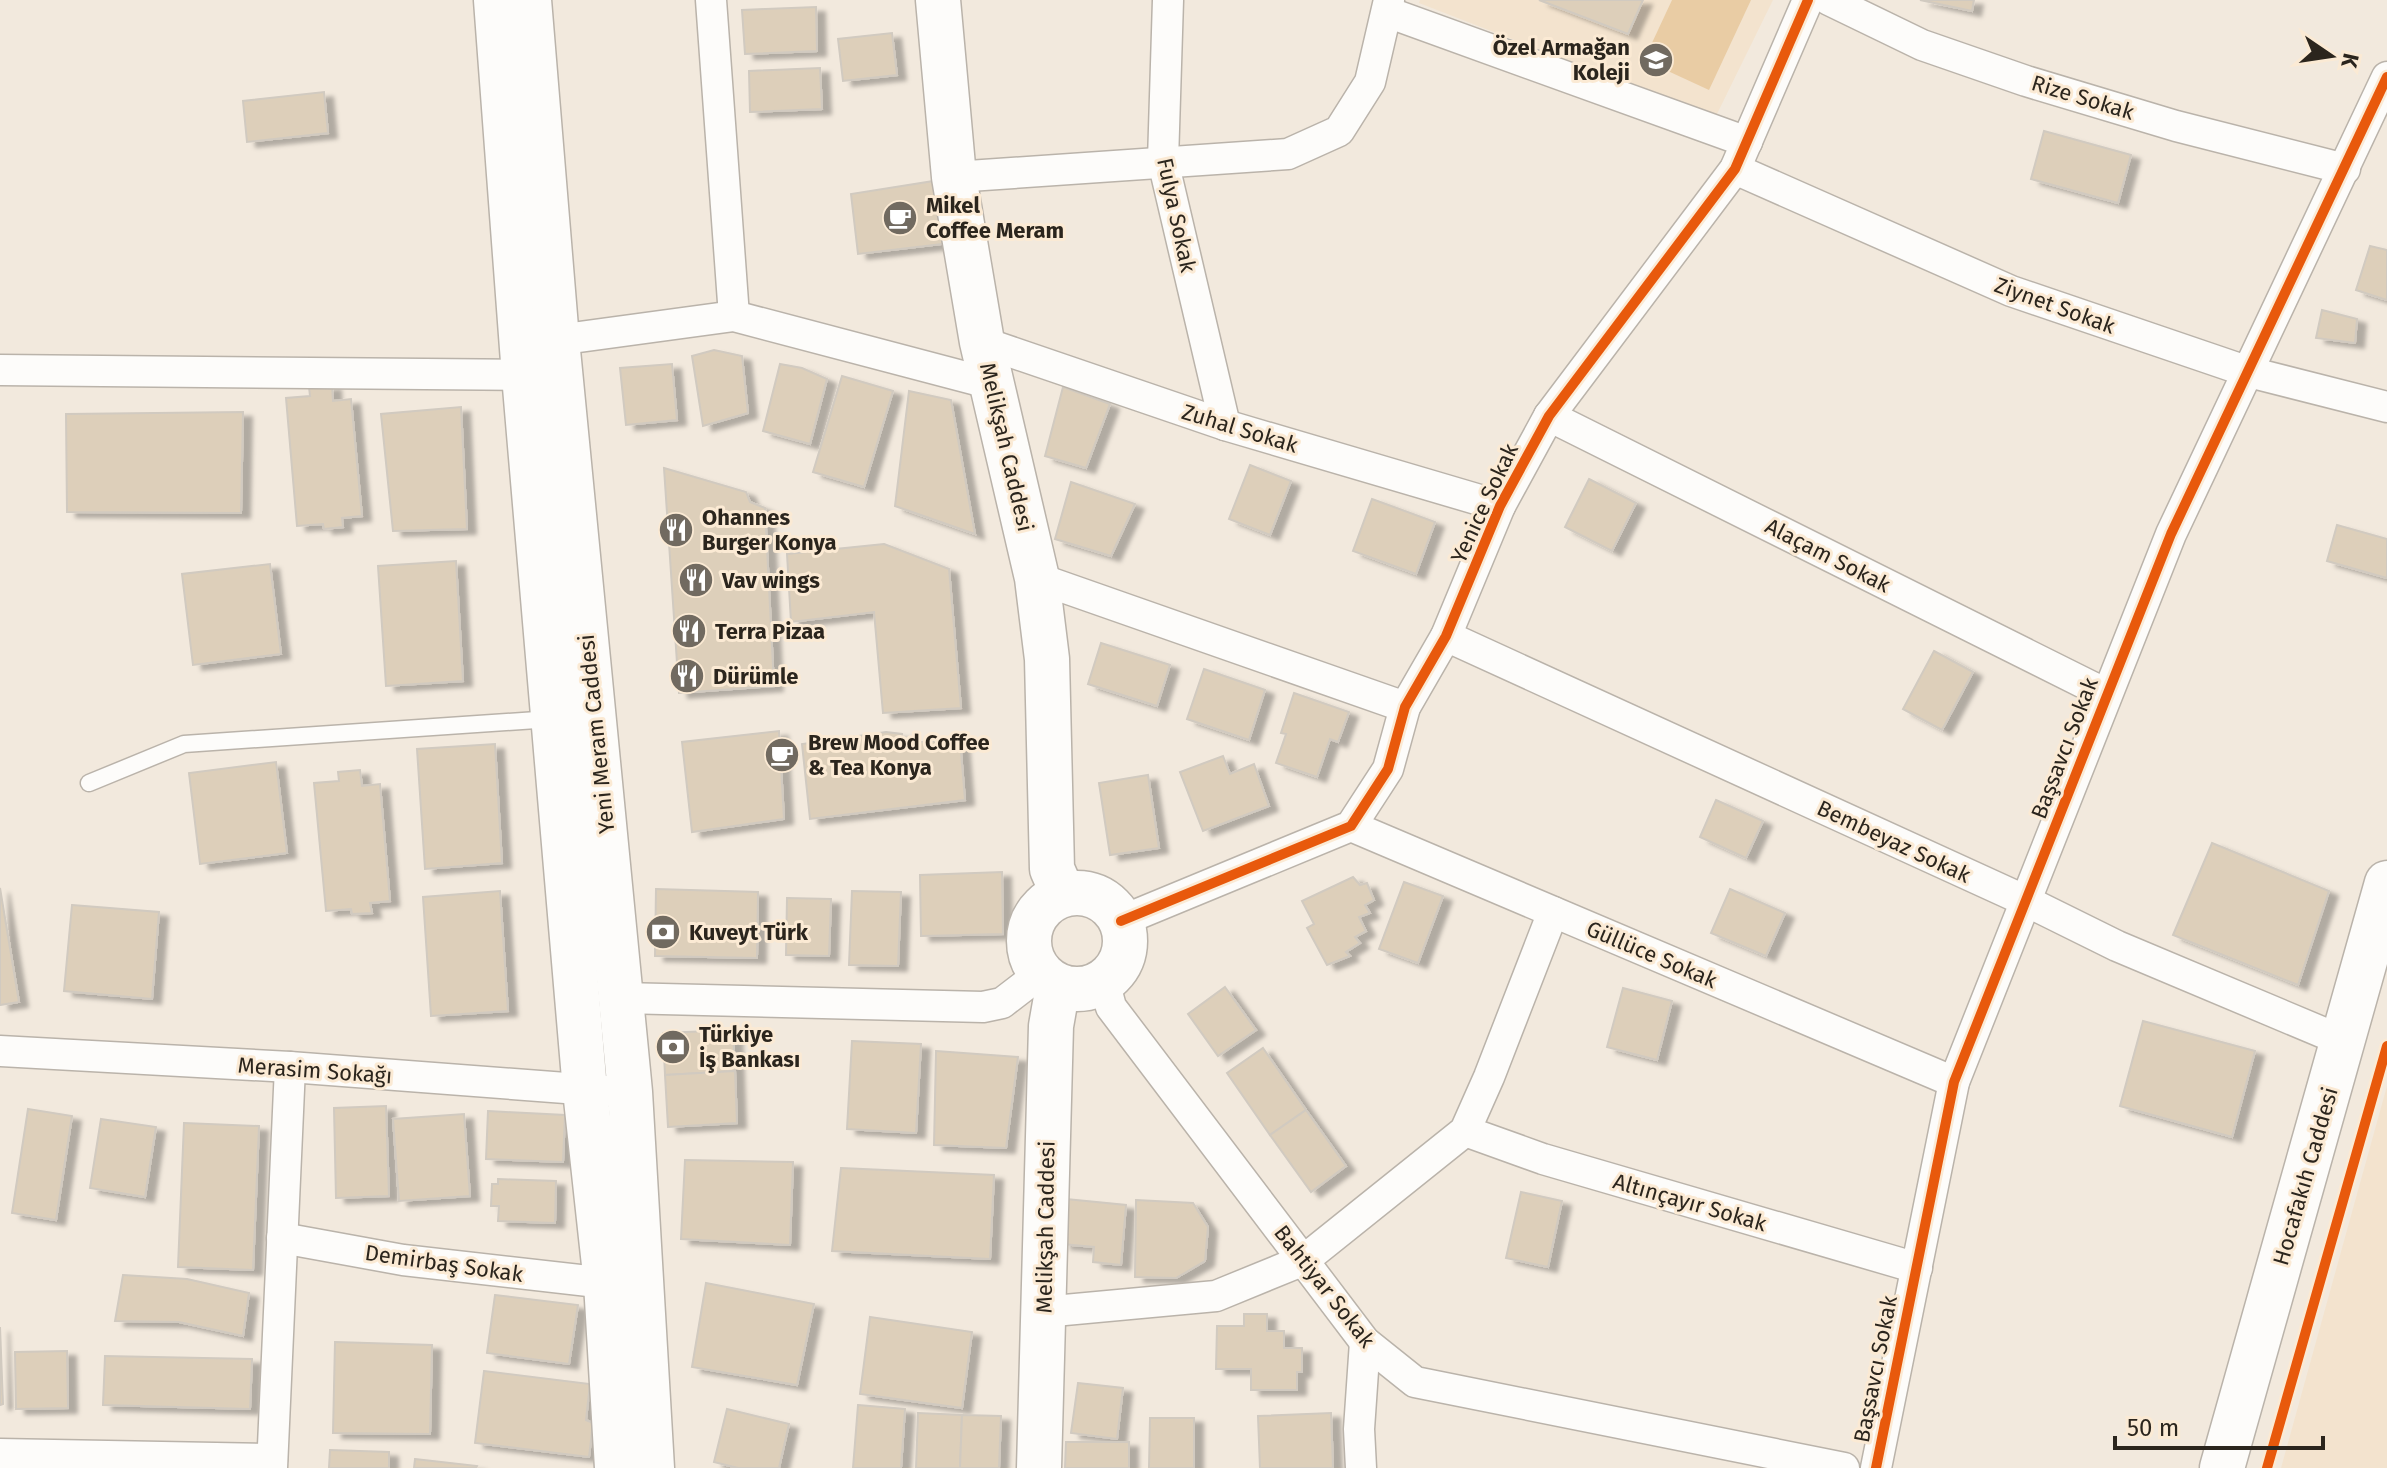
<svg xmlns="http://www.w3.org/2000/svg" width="2387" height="1468" viewBox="0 0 2387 1468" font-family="'Fira Sans',sans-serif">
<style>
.built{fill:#f3e3ce}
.green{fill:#e9cca4}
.building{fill:#ddcfba;stroke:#d1cac0;stroke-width:2;filter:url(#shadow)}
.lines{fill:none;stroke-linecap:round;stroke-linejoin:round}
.lane-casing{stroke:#bab3aa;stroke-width:19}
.street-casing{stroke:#bab3aa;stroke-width:33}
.secondary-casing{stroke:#bab3aa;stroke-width:47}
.lane{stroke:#fdfcfa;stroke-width:16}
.street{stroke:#fdfcfa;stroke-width:30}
.secondary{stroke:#fdfcfa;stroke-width:44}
.cycleway-casing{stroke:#fbead4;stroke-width:15}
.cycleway{stroke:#e8590c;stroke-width:10}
.labels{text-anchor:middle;stroke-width:6;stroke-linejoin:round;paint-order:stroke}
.poi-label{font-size:22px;font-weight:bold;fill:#2b251d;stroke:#fbead4;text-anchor:start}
.street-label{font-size:22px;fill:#2b251d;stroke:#fbead4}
</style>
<defs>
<filter id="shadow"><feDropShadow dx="9" dy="5" stdDeviation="2" flood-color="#0004"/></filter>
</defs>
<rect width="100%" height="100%" fill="#f2e9dd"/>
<!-- built -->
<g class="built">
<path d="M 1420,0 L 1773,0 L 1715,118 L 1419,3 Z"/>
<path d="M 2387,1086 L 2387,1468 L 2281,1468 Z"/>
</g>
<!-- green -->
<path class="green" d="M 1672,0 L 1751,0 L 1709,90 L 1644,60 Z"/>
<!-- building -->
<g class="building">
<path d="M 1539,0 L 1643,0 L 1628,34 Z"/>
<path d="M 1920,0 L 1974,0 L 1972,11 Z"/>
<path d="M 816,7 L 817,51 L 745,54 L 742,10 Z"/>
<path d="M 892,33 L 897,75 L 843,81 L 838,39 Z"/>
<path d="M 820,68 L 822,109 L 750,112 L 749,71 Z"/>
<path d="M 324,92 L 328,133 L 247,142 L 243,101 Z"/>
<path d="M 2044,131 L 2131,155 L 2118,203 L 2031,179 Z"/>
<path d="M 940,180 L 951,243 L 858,254 L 851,194 Z"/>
<path d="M 2370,246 L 2387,250 L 2387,300 L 2356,290 Z"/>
<path d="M 2322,310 L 2357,319 L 2355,343 L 2316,338 Z"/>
<path d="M 714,350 L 742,356 L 748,413 L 703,426 L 692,356 Z"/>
<path d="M 672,364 L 677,420 L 626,425 L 620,368 Z"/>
<path d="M 780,364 L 802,368 L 827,379 L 810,444 L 763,431 Z"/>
<path d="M 842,376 L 893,391 L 864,487 L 813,472 Z"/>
<path d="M 332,385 L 333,401 L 351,399 L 362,516 L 342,518 L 343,527 L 324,529 L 323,524 L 297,526 L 286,398 L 310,396 L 309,387 Z"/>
<path d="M 1063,387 L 1110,404 L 1086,468 L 1045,456 Z"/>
<path d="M 909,391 L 951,400 L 975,534 L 895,506 Z"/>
<path d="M 461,407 L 467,529 L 393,531 L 381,414 Z"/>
<path d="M 243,412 L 241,513 L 67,512 L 66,414 Z"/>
<path d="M 1250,465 L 1291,481 L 1270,535 L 1229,519 Z"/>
<path d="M 664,468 L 746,492 L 750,502 L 765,508 L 774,686 L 679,693 Z"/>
<path d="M 1589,479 L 1636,503 L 1612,551 L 1565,527 Z"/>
<path d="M 1071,482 L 1135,504 L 1111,556 L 1055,539 Z"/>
<path d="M 1372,499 L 1435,522 L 1416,574 L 1353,551 Z"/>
<path d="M 2337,525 L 2387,539 L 2387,578 L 2327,561 Z"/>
<path d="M 884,544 L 949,569 L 961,708 L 883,713 L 874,612 L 791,622 L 787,554 Z"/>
<path d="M 456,561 L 463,681 L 386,686 L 378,566 Z"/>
<path d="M 270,564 L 281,654 L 193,665 L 182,574 Z"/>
<path d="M 1101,643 L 1170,665 L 1157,706 L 1088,684 Z"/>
<path d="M 1934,651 L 1973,672 L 1942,730 L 1903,709 Z"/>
<path d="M 1204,669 L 1265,690 L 1249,740 L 1187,719 Z"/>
<path d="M 1294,693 L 1349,712 L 1338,742 L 1330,739 L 1317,777 L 1276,763 L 1286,734 L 1281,733 Z"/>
<path d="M 779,731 L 784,819 L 692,832 L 682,742 Z"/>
<path d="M 886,732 L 902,734 L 902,743 L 960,740 L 965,800 L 810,819 L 802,744 Z"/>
<path d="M 495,744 L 502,863 L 425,869 L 417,749 Z"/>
<path d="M 1223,756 L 1230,774 L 1254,764 L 1269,806 L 1203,831 L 1180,772 Z"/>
<path d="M 276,762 L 287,853 L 200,864 L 189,773 Z"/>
<path d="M 360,770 L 362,786 L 380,784 L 390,901 L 370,903 L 372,913 L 352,914 L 351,909 L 326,911 L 314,783 L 339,781 L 338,772 Z"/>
<path d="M 1148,775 L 1159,848 L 1110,855 L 1099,783 Z"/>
<path d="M 1716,800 L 1763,821 L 1746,858 L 1700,837 Z"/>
<path d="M 2212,843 L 2329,891 L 2298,985 L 2173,935 Z"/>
<path d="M 1002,872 L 1003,934 L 921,936 L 920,875 Z"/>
<path d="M 1353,877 L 1360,885 L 1367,883 L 1374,900 L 1365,905 L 1370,913 L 1359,917 L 1366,931 L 1355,937 L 1360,943 L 1346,952 L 1350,956 L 1327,965 L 1307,928 L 1314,924 L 1302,901 Z"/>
<path d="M 1404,882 L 1443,896 L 1418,963 L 1379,949 Z"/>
<path d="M 0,888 L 19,1002 L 0,1005 Z"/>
<path d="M 656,889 L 758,892 L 757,958 L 655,956 Z"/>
<path d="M 1730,889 L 1785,913 L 1766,956 L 1711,933 Z"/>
<path d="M 500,891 L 508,1011 L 431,1016 L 423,897 Z"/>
<path d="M 852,891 L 901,892 L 898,966 L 849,965 Z"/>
<path d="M 787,898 L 831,899 L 829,956 L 786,955 Z"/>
<path d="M 72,905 L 159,912 L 152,999 L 64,991 Z"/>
<path d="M 1225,987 L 1256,1030 L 1218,1056 L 1188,1014 Z"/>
<path d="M 1623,988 L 1672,1001 L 1657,1060 L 1607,1047 Z"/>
<path d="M 2143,1021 L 2255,1051 L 2232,1137 L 2120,1106 Z"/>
<path d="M 733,1030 L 735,1071 L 665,1075 L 663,1033 Z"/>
<path d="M 852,1041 L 921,1044 L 916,1133 L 847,1129 Z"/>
<path d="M 1263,1048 L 1306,1110 L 1270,1135 L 1227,1073 Z"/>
<path d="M 936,1051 L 1018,1057 L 1006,1148 L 934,1145 Z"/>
<path d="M 735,1071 L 737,1123 L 668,1127 L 665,1075 Z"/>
<path d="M 386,1106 L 389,1196 L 336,1198 L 334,1108 Z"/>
<path d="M 28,1109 L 72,1116 L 56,1220 L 12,1213 Z"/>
<path d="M 1306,1110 L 1346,1166 L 1311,1192 L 1270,1135 Z"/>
<path d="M 488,1111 L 565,1115 L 563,1162 L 486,1159 Z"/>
<path d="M 464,1114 L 470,1196 L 399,1201 L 393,1119 Z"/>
<path d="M 101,1119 L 156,1127 L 145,1197 L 90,1188 Z"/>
<path d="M 184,1123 L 259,1126 L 253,1270 L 178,1267 Z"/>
<path d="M 685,1160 L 793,1162 L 790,1245 L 681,1239 Z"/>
<path d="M 841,1168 L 994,1175 L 990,1259 L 832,1251 Z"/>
<path d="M 498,1179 L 556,1181 L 555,1223 L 498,1221 L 499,1206 L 491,1206 L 492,1184 L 498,1184 Z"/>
<path d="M 1521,1192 L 1562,1201 L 1548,1267 L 1506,1258 Z"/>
<path d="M 1066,1199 L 1126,1205 L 1121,1265 L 1093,1262 L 1094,1247 L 1062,1244 Z"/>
<path d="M 1136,1200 L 1193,1203 L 1208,1227 L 1205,1261 L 1176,1278 L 1135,1277 Z"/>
<path d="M 123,1275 L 187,1279 L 249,1293 L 243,1336 L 179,1322 L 115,1321 Z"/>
<path d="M 706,1283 L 814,1304 L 797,1385 L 692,1367 Z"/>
<path d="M 495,1295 L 578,1305 L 569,1364 L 487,1353 Z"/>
<path d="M 1244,1314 L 1267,1314 L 1267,1331 L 1284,1331 L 1284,1348 L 1302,1348 L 1302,1372 L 1297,1372 L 1297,1390 L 1251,1390 L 1251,1369 L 1216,1369 L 1217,1326 L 1244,1326 Z"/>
<path d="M 870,1317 L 972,1332 L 962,1408 L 860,1394 Z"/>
<path d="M 0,1327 L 3,1404 L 0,1405 Z"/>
<path d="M 335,1342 L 432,1345 L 430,1434 L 333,1433 Z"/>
<path d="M 67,1351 L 68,1408 L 16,1409 L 15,1352 Z"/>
<path d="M 105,1356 L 252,1359 L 250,1409 L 103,1405 Z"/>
<path d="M 484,1371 L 590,1384 L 586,1420 L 593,1423 L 589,1457 L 475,1443 Z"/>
<path d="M 1078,1383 L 1123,1388 L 1117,1439 L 1071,1433 Z"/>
<path d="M 858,1405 L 905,1409 L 901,1468 L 853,1468 Z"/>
<path d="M 727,1409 L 789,1424 L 779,1468 L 738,1468 L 714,1462 Z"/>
<path d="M 918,1413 L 962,1415 L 960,1468 L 916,1468 Z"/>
<path d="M 1331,1413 L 1333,1468 L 1260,1468 L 1258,1416 Z"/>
<path d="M 962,1415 L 1001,1416 L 999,1468 L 960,1468 Z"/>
<path d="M 1150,1418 L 1194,1418 L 1194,1468 L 1149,1468 Z"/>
<path d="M 1066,1442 L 1129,1442 L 1129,1468 L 1065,1468 Z"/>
<path d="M 330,1450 L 389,1452 L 389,1468 L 329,1468 Z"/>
<path d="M 415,1459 L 477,1466 L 476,1468 L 414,1468 Z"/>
</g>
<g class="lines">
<!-- lane casing -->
<g class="lane-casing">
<path id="lane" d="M 89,783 L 184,744 L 551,719"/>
</g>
<!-- street casing -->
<g class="street-casing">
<g id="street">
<path d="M 711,0 L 734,316"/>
<path d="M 1168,0 L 1163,161 L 1225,425"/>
<path d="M 1829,0 L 1922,45 L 2026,81 L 2176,126 L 2345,169"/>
<path d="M 1387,12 L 1747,142"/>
<path d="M 1735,169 L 2011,291 L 2249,372 L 2387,407"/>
<path d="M 954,177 L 1288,154 L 1339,131 L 1370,82 L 1389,0"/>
<path d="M 557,340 L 734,316 L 992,384"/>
<path d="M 982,342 L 1225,425 L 1500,506"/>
<path d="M 0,370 L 524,375"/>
<path d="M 1549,416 L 2106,694"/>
<path d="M 1037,578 L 1405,707"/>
<path d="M 1446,636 L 2026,901 L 2117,946 L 2343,1041"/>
<path d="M 1351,826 L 1954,1082"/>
<path d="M 1121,921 L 1351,826 L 1388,769 L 1405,707 L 1446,636 L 1500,506 L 1549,416 L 1735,169 L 1808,0"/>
<path d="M 1104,981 L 1111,1007 L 1365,1342 L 1415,1382 L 1844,1468"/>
<path d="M 622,998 L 983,1007 L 1002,1003 L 1041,973"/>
<path d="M 0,1051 L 290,1067 L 605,1091"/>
<path d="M 1465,1131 L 1543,1159 L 1917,1268"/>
<path d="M 282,1238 L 403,1260 L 606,1283"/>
<path d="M 1043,1312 L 1216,1296 L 1304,1260 L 1465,1131 L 1489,1077 L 1553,912"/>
<path d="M 0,1454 L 272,1459"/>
<path d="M 272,1468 L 290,1067"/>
<path d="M 1361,1468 L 1359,1429 L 1365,1342"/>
<path d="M 1876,1468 L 1954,1082 L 2171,534 L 2387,77"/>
</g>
</g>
<!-- secondary casing -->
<g class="secondary-casing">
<g id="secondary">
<path d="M 496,0 L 524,375 L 585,1090 L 606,1283 L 617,1468"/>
<path d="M 529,0 L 557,340 L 630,1092 L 652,1468"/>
<path d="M 938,0 L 954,177 L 982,342 L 1037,578 L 1047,659 L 1052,869 L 1063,894"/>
<circle cx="1077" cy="941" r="48"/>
<path d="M 1039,1468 L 1051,1026 L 1058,986"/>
<path d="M 2222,1468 L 2387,883"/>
</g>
</g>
<!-- lane -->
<use href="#lane" class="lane"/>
<!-- street -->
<use href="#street" class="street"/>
<!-- secondary -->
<use href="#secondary" class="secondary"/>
<!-- cycleway casing -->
<g class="cycleway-casing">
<g id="cycleway">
<path d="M 1121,921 L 1351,826 L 1388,769 L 1405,707 L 1446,636 L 1500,506 L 1549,416 L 1735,169 L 1808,0"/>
<path d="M 1876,1468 L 1954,1082 L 2171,534 L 2387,77"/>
<path d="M 2267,1468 L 2387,1046"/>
</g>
</g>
<!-- cycleway -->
<use href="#cycleway" class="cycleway"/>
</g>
<!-- icons -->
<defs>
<g id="school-disc" transform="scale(1.8)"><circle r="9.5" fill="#716a60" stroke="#fbead4"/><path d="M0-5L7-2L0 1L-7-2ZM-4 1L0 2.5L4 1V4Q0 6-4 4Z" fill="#fff"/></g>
<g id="cafe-disc" transform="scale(1.8)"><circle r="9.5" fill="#716a60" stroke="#fbead4"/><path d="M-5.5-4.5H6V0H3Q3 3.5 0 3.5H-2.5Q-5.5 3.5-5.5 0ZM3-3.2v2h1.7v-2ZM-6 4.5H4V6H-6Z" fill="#fff"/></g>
<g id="restaurant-disc" transform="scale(1.8)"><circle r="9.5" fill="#716a60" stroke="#fbead4"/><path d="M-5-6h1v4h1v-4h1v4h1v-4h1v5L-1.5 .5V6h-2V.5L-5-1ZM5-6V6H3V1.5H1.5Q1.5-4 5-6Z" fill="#fff"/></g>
<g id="bank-disc" transform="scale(1.8)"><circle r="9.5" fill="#716a60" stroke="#fbead4"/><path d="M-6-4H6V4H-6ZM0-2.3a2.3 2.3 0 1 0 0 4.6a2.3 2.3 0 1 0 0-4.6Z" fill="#fff"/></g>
</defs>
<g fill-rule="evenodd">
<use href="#school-disc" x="1656" y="60"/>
<use href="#cafe-disc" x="900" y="218"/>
<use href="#restaurant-disc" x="676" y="530"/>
<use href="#restaurant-disc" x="696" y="580"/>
<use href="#restaurant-disc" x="689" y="631"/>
<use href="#restaurant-disc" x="687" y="676"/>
<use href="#cafe-disc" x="782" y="755"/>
<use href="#bank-disc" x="663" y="932"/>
<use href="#bank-disc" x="673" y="1047"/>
</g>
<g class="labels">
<!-- poi labels -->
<g class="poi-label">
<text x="1630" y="55" text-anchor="end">Özel Armağan<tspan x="1630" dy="25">Koleji</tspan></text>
<text x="926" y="213">Mikel<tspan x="926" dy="25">Coffee Meram</tspan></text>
<text x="702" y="525">Ohannes<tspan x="702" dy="25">Burger Konya</tspan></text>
<text x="722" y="588">Vav wings</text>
<text x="715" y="639">Terra Pizaa</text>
<text x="713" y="684">Dürümle</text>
<text x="808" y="750">Brew Mood Coffee<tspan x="808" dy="25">&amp; Tea Konya</tspan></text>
<text x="689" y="940">Kuveyt Türk</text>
<text x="699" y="1042">Türkiye<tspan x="699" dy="25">İş Bankası</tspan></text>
</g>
<!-- street labels -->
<g class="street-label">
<text transform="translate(2083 97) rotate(17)" y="8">Rize Sokak</text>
<text transform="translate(1177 215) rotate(78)" y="8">Fulya Sokak</text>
<text transform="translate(2055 305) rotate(20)" y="8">Ziynet Sokak</text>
<text transform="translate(1240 428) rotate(17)" y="8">Zuhal Sokak</text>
<text transform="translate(1007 447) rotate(77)" y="8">Melikşah Caddesi</text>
<text transform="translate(1484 503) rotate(-65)" y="8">Yenice Sokak</text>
<text transform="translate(1828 555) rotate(27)" y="8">Alaçam Sokak</text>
<text transform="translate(596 734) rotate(-96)" y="8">Yeni Meram Caddesi</text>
<text transform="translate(2064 748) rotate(-69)" y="8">Başsavcı Sokak</text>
<text transform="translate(1894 841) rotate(25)" y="8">Bembeyaz Sokak</text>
<text transform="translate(1652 954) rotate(23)" y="8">Güllüce Sokak</text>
<text transform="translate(315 1070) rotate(4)" y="8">Merasim Sokağı</text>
<text transform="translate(2305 1176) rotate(-74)" y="8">Hocafakıh Caddesi</text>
<text transform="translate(1690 1202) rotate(16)" y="8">Altınçayır Sokak</text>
<text transform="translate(1045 1227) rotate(-89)" y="8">Melikşah Caddesi</text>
<text transform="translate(444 1263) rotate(8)" y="8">Demirbaş Sokak</text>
<text transform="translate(1325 1286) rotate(52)" y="8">Bahtiyar Sokak</text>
<text transform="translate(1875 1369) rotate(-79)" y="8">Başsavcı Sokak</text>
</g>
</g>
<!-- north arrow -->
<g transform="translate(2331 56) rotate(103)" stroke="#fbead4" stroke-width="6" paint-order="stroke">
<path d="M0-6L14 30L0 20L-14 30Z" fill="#2b251d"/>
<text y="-12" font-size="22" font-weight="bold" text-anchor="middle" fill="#2b251d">K</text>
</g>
<!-- scale -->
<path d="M2115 1436v12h208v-12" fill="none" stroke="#2b251d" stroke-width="4"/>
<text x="2127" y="1436" font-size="24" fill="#2b251d" stroke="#fbead4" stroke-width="6" paint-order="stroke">50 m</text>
</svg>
